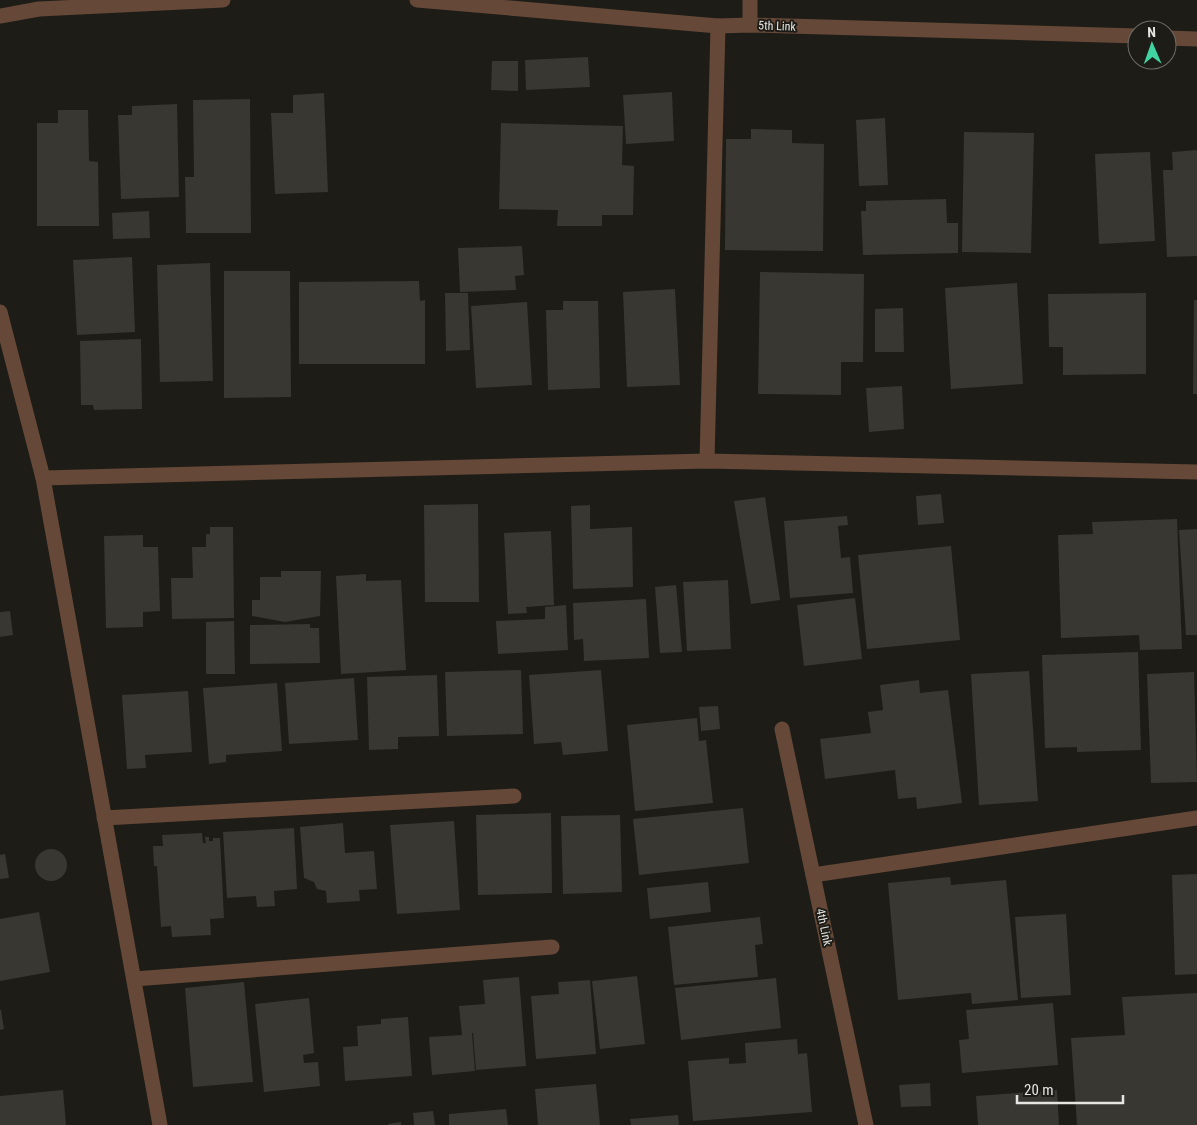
<svg xmlns="http://www.w3.org/2000/svg" width="1197" height="1125" viewBox="0 0 1197 1125" font-family="'Roboto Condensed',sans-serif">
<style>
.building{fill:#383731}
.lines{fill:none;stroke-linecap:round;stroke-linejoin:round}
.minor{stroke:#654837;stroke-width:15}
.labels{text-anchor:middle;stroke-width:4;stroke-linejoin:round;paint-order:stroke}
.street-label{font-size:12px;fill:#e6e5e2;stroke:#1d1c17}
</style>
<rect width="100%" height="100%" fill="#1d1c17"/>
<!-- building -->
<g class="building">
<path d="M 588,57 L 590,87 L 526,90 L 525,60 Z"/>
<path d="M 492,61 L 518,61 L 518,91 L 491,90 Z"/>
<path d="M 672,92 L 674,141 L 626,144 L 623,95 Z"/>
<path d="M 324,93 L 328,192 L 275,194 L 271,113 L 293,113 L 293,95 Z"/>
<path d="M 250,99 L 251,233 L 186,233 L 185,177 L 194,177 L 193,100 Z"/>
<path d="M 177,104 L 179,197 L 121,199 L 118,115 L 132,115 L 132,106 Z"/>
<path d="M 58,110 L 88,110 L 89,161 L 98,162 L 99,226 L 37,226 L 37,123 L 58,123 Z"/>
<path d="M 885,118 L 888,185 L 859,186 L 856,120 Z"/>
<path d="M 501,123 L 623,126 L 622,165 L 634,166 L 633,215 L 602,215 L 602,226 L 557,226 L 558,210 L 499,209 Z"/>
<path d="M 751,129 L 792,130 L 792,143 L 824,144 L 823,251 L 725,250 L 726,139 L 751,139 Z"/>
<path d="M 964,132 L 1034,133 L 1031,253 L 962,252 Z"/>
<path d="M 1197,150 L 1197,256 L 1167,257 L 1163,170 L 1173,170 L 1172,152 Z"/>
<path d="M 1150,152 L 1155,241 L 1099,244 L 1095,154 Z"/>
<path d="M 946,199 L 947,223 L 958,223 L 958,253 L 863,255 L 861,211 L 866,211 L 866,201 Z"/>
<path d="M 149,211 L 150,238 L 113,239 L 112,213 Z"/>
<path d="M 522,246 L 524,275 L 515,276 L 516,290 L 460,292 L 458,248 Z"/>
<path d="M 132,257 L 135,332 L 77,335 L 73,260 Z"/>
<path d="M 210,263 L 213,381 L 160,382 L 157,265 Z"/>
<path d="M 224,271 L 290,271 L 291,397 L 224,398 Z"/>
<path d="M 760,272 L 864,274 L 863,362 L 841,362 L 841,395 L 758,394 Z"/>
<path d="M 419,281 L 420,301 L 425,300 L 425,364 L 299,364 L 299,282 Z"/>
<path d="M 1017,283 L 1023,384 L 951,389 L 945,288 Z"/>
<path d="M 675,289 L 680,385 L 627,387 L 623,292 Z"/>
<path d="M 445,293 L 468,293 L 470,350 L 446,351 Z"/>
<path d="M 1146,293 L 1146,374 L 1063,375 L 1063,347 L 1049,347 L 1048,294 Z"/>
<path d="M 1194,300 L 1197,300 L 1197,394 L 1193,394 Z"/>
<path d="M 563,301 L 598,301 L 600,388 L 548,390 L 546,310 L 563,310 Z"/>
<path d="M 527,302 L 532,385 L 476,388 L 471,306 Z"/>
<path d="M 903,308 L 904,352 L 875,352 L 875,309 Z"/>
<path d="M 141,339 L 142,409 L 94,410 L 93,405 L 81,405 L 80,341 Z"/>
<path d="M 902,386 L 904,429 L 869,432 L 866,388 Z"/>
<path d="M 941,494 L 944,523 L 918,525 L 916,496 Z"/>
<path d="M 765,497 L 780,600 L 751,604 L 734,501 Z"/>
<path d="M 478,504 L 479,602 L 425,602 L 424,505 Z"/>
<path d="M 590,505 L 590,529 L 632,527 L 633,587 L 573,589 L 571,506 Z"/>
<path d="M 847,516 L 848,525 L 838,526 L 841,558 L 850,557 L 853,593 L 790,598 L 784,521 Z"/>
<path d="M 1177,519 L 1182,649 L 1140,650 L 1139,635 L 1061,638 L 1058,535 L 1093,534 L 1092,522 Z"/>
<path d="M 210,527 L 233,527 L 234,618 L 172,619 L 171,578 L 193,578 L 192,547 L 206,547 L 206,534 L 210,534 Z"/>
<path d="M 1197,529 L 1197,635 L 1186,635 L 1179,530 Z"/>
<path d="M 551,531 L 554,605 L 526,607 L 527,613 L 508,614 L 504,533 Z"/>
<path d="M 143,535 L 143,547 L 158,547 L 160,611 L 143,612 L 143,627 L 106,628 L 104,536 Z"/>
<path d="M 951,546 L 960,640 L 867,649 L 858,555 Z"/>
<path d="M 281,571 L 321,571 L 320,616 L 285,622 L 252,616 L 252,600 L 260,600 L 260,577 L 281,577 Z"/>
<path d="M 366,574 L 366,581 L 401,580 L 406,670 L 341,674 L 336,576 Z"/>
<path d="M 728,580 L 731,649 L 687,651 L 683,582 Z"/>
<path d="M 676,585 L 682,652 L 660,653 L 655,587 Z"/>
<path d="M 855,598 L 862,659 L 804,666 L 797,605 Z"/>
<path d="M 646,599 L 649,658 L 584,661 L 583,639 L 574,640 L 573,603 Z"/>
<path d="M 566,605 L 568,650 L 498,654 L 496,621 L 545,619 L 545,607 Z"/>
<path d="M 10,611 L 13,635 L 0,637 L 0,612 Z"/>
<path d="M 234,621 L 235,674 L 206,674 L 206,622 Z"/>
<path d="M 310,624 L 310,628 L 319,628 L 320,663 L 250,664 L 250,625 Z"/>
<path d="M 1138,652 L 1141,750 L 1077,752 L 1077,747 L 1045,748 L 1042,655 Z"/>
<path d="M 521,670 L 523,734 L 447,736 L 445,672 Z"/>
<path d="M 601,670 L 608,751 L 563,755 L 561,742 L 534,744 L 529,675 Z"/>
<path d="M 1029,671 L 1038,801 L 979,805 L 971,674 Z"/>
<path d="M 1194,672 L 1197,782 L 1151,783 L 1147,674 Z"/>
<path d="M 437,675 L 439,736 L 398,737 L 398,749 L 369,750 L 367,677 Z"/>
<path d="M 354,678 L 358,740 L 289,744 L 285,683 Z"/>
<path d="M 919,680 L 920,693 L 948,690 L 962,803 L 917,809 L 916,797 L 898,799 L 895,770 L 825,779 L 820,739 L 871,733 L 868,712 L 883,710 L 880,685 Z"/>
<path d="M 277,683 L 282,751 L 226,755 L 226,762 L 209,764 L 203,688 Z"/>
<path d="M 188,691 L 192,752 L 145,755 L 146,768 L 127,769 L 122,695 Z"/>
<path d="M 718,706 L 720,729 L 701,731 L 699,707 Z"/>
<path d="M 697,718 L 699,741 L 706,740 L 713,803 L 635,811 L 627,725 Z"/>
<path d="M 743,808 L 749,863 L 639,875 L 633,819 Z"/>
<path d="M 551,813 L 552,893 L 478,895 L 476,815 Z"/>
<path d="M 620,815 L 622,892 L 563,894 L 561,816 Z"/>
<path d="M 454,821 L 460,910 L 397,914 L 390,825 Z"/>
<path d="M 343,823 L 345,853 L 374,851 L 377,889 L 359,890 L 360,901 L 327,903 L 326,891 L 317,889 L 314,882 L 304,878 L 300,827 Z"/>
<path d="M 294,828 L 297,889 L 274,891 L 275,906 L 257,907 L 256,896 L 227,898 L 223,832 Z"/>
<path d="M 202,833 L 203,843 L 206,843 L 205,837 L 209,837 L 209,841 L 213,841 L 213,838 L 220,838 L 224,918 L 210,919 L 211,935 L 172,937 L 171,926 L 161,927 L 157,866 L 154,866 L 153,846 L 163,846 L 162,835 Z"/>
<circle cx="51" cy="865" r="16"/>
<path d="M 5,854 L 9,878 L 0,879 L 0,855 Z"/>
<path d="M 1197,874 L 1197,974 L 1175,975 L 1172,875 Z"/>
<path d="M 950,877 L 951,885 L 1006,880 L 1018,1000 L 972,1004 L 971,993 L 898,1000 L 888,883 Z"/>
<path d="M 708,882 L 711,912 L 650,919 L 647,888 Z"/>
<path d="M 39,912 L 50,972 L 0,981 L 0,919 Z"/>
<path d="M 1066,914 L 1071,995 L 1021,998 L 1015,917 Z"/>
<path d="M 760,917 L 763,944 L 755,945 L 758,977 L 674,985 L 668,927 Z"/>
<path d="M 637,976 L 645,1044 L 600,1049 L 592,981 Z"/>
<path d="M 519,977 L 526,1066 L 476,1070 L 473,1033 L 472,1033 L 475,1071 L 432,1075 L 429,1037 L 462,1035 L 459,1006 L 485,1004 L 483,980 Z"/>
<path d="M 776,978 L 781,1028 L 681,1040 L 675,988 Z"/>
<path d="M 590,980 L 596,1054 L 536,1059 L 531,996 L 559,994 L 558,982 Z"/>
<path d="M 244,982 L 253,1082 L 193,1087 L 185,988 Z"/>
<path d="M 1197,993 L 1197,1125 L 1077,1125 L 1071,1038 L 1125,1035 L 1122,997 Z"/>
<path d="M 309,998 L 314,1053 L 303,1055 L 304,1063 L 318,1062 L 320,1086 L 264,1092 L 255,1004 Z"/>
<path d="M 1053,1003 L 1058,1065 L 962,1073 L 959,1040 L 969,1039 L 966,1010 Z"/>
<path d="M 0,1010 L 1,1010 L 4,1029 L 0,1030 Z"/>
<path d="M 408,1017 L 412,1076 L 345,1081 L 343,1047 L 358,1046 L 357,1026 L 381,1024 L 381,1019 Z"/>
<path d="M 797,1039 L 798,1054 L 807,1053 L 812,1112 L 693,1121 L 688,1061 L 729,1058 L 729,1064 L 746,1063 L 745,1043 Z"/>
<path d="M 930,1083 L 931,1106 L 901,1107 L 899,1085 Z"/>
<path d="M 596,1084 L 600,1125 L 538,1125 L 535,1089 Z"/>
<path d="M 63,1090 L 66,1125 L 0,1125 L 0,1096 Z"/>
<path d="M 1057,1090 L 1059,1125 L 978,1125 L 976,1096 Z"/>
<path d="M 506,1109 L 508,1125 L 449,1125 L 449,1114 Z"/>
<path d="M 433,1111 L 435,1125 L 414,1125 L 413,1113 Z"/>
<path d="M 678,1115 L 679,1125 L 631,1125 L 630,1119 Z"/>
<path d="M 401,1122 L 401,1125 L 388,1125 L 388,1124 Z"/>
</g>
<g class="lines">
<!-- minor -->
<g class="minor">
<path d="M 417,0 L 718,26 L 750,25 L 1137,36"/>
<path d="M 750,0 L 750,25"/>
<path d="M 0,16 L 39,9 L 223,0"/>
<path d="M 1167,38 L 1197,39"/>
<path d="M 0,312 L 43,478 L 160,1125"/>
<path d="M 707,461 L 718,26"/>
<path d="M 43,478 L 707,461 L 1197,472"/>
<path d="M 782,729 L 866,1125"/>
<path d="M 104,818 L 514,796"/>
<path d="M 813,875 L 1197,818"/>
<path d="M 134,979 L 552,947"/>
</g>
</g>
<g class="labels">
<!-- street labels -->
<g class="street-label">
<text transform="translate(777 26) rotate(2)" y="4">5th Link</text>
<text transform="translate(824 927) rotate(78)" y="4">4th Link</text>
</g>
</g>
<!-- north arrow -->
<g transform="translate(1152 45) rotate(358)"><circle r="24" fill="#1d1c17" stroke="#6d6c68"/>
<path d="M0-4L9 19L0 12L-9 19Z" fill="#3fd4a2"/>
<text y="-8" font-size="14" font-weight="bold" text-anchor="middle" fill="#e6e5e2">N</text>
</g>
<!-- scale -->
<path d="M1017 1095v8h106v-8" fill="none" stroke="#e6e5e2" stroke-width="2.5"/>
<text x="1024" y="1095" font-size="15" fill="#e6e5e2" stroke="#1d1c17" stroke-width="4" paint-order="stroke">20 m</text>
</svg>
